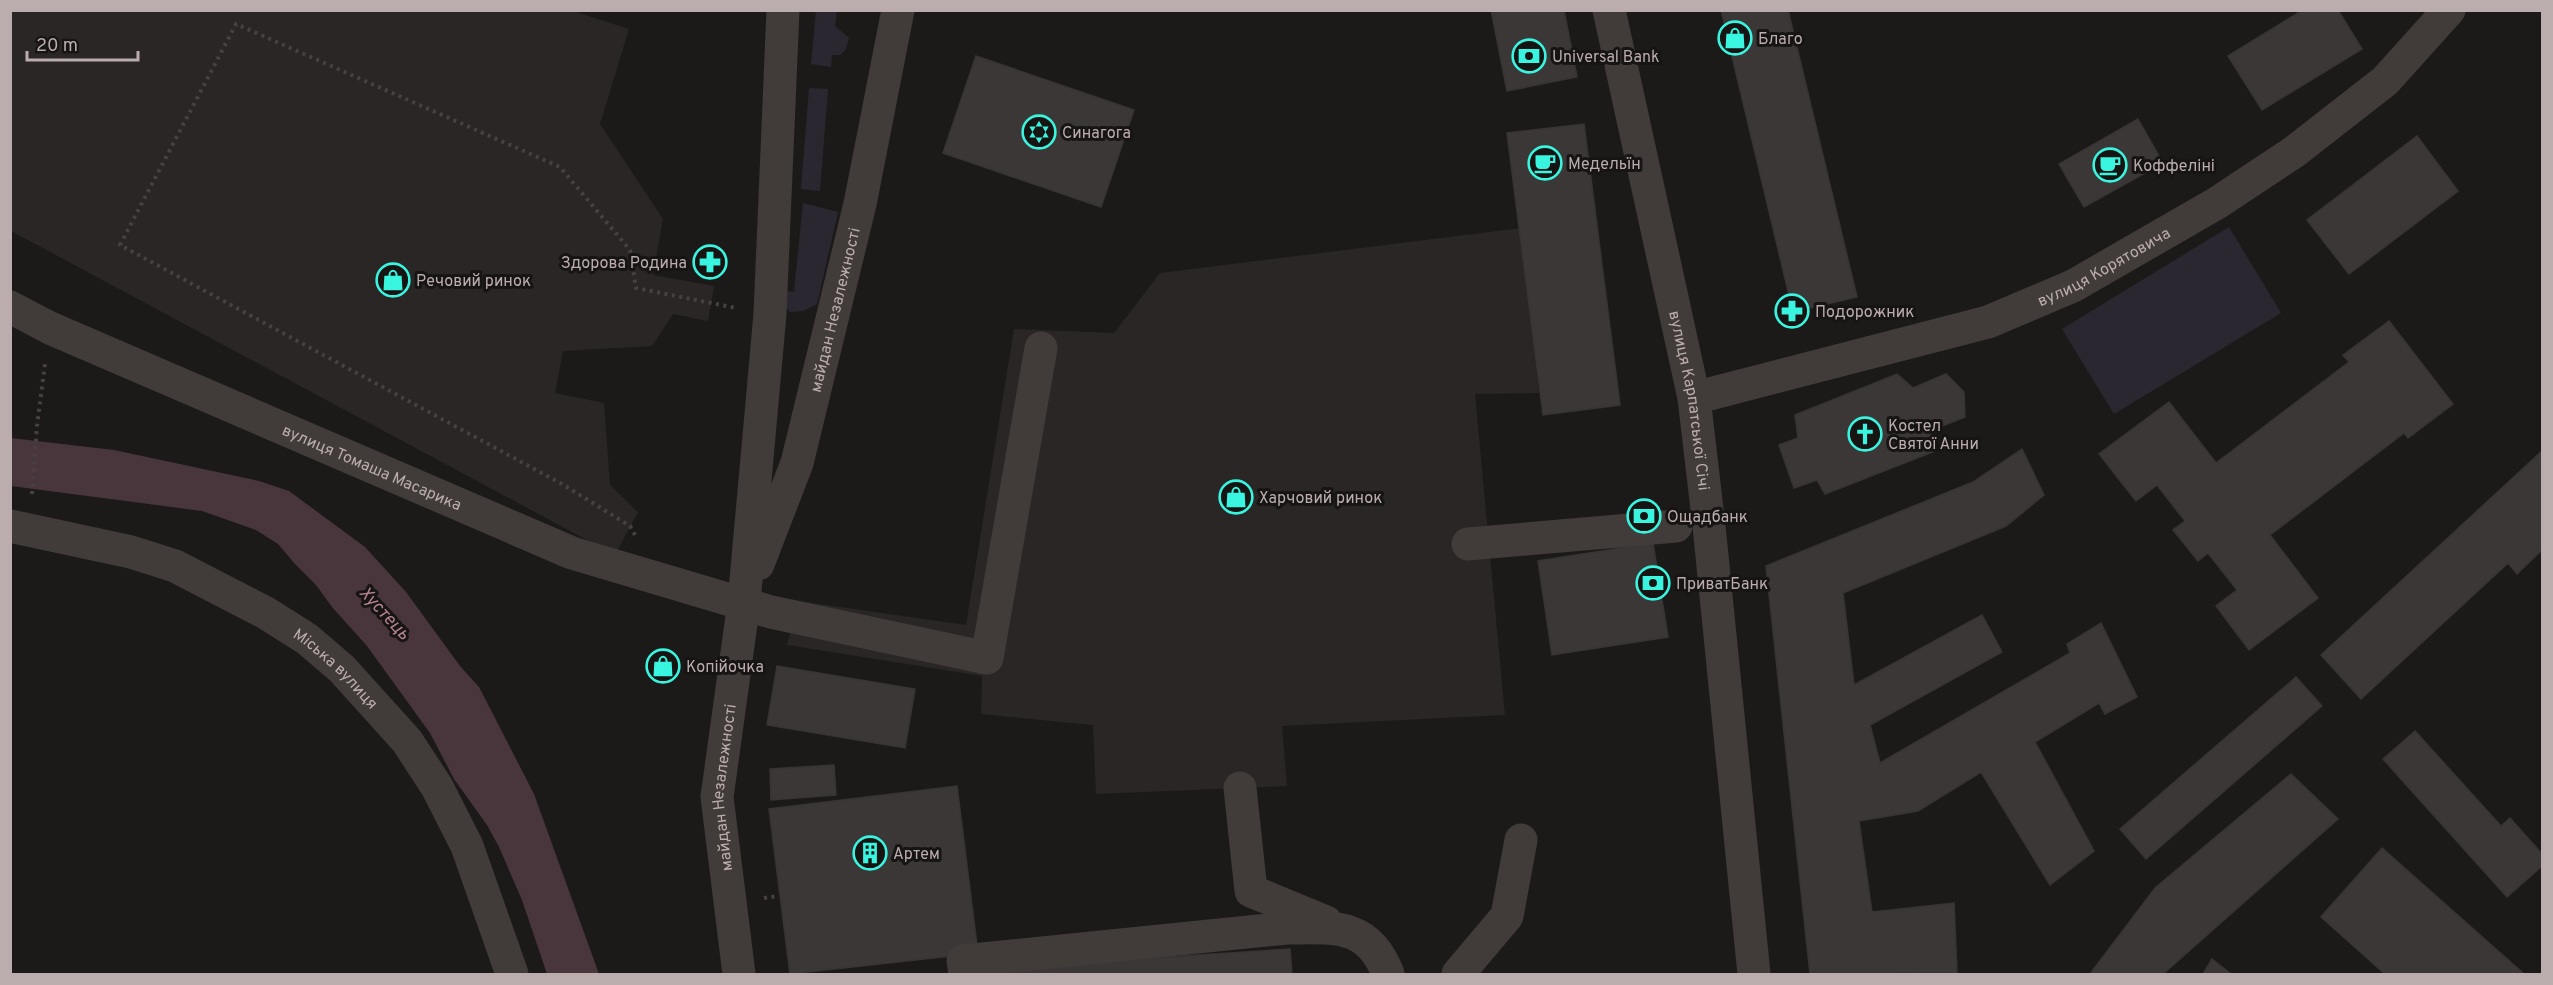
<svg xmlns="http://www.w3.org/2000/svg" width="2553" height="985" viewBox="0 0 2553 985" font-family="Overpass,sans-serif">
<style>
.built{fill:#292625}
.green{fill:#2b2731}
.water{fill:#49363d}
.building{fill:#3b3736;stroke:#383433;stroke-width:1.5}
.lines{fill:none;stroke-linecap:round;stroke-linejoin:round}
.path{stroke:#484041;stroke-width:4;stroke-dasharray:3 4.5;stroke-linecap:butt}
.minor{stroke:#413b3a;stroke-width:33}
.labels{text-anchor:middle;stroke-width:6;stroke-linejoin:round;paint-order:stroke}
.poi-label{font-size:16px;fill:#bbacad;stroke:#171514;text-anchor:start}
.street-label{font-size:16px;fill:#bbacad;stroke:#171514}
.water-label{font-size:18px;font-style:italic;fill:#b68393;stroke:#171514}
</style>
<rect width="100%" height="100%" fill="#1c1a19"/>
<!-- built -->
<g class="built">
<path d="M 570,10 L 629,29 L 600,124 L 663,219 L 653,275 L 714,286 L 708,321 L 673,314 L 652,346 L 563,351 L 555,393 L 604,403 L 610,485 L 638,512 L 615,555 L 11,231 L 10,11 Z"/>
<path d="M 1521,228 L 1539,393 L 1475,394 L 1505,715 L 1282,726 L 1287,786 L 1096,794 L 1093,725 L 981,714 L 982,676 L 787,645 L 798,601 L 966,625 L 1014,329 L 1114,333 L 1160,273 Z"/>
</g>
<!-- green -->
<g class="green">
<path d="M 816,11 L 837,11 L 835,26 L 849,38 L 846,49 L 840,55 L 832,55 L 831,67 L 811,64 Z"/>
<path d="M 809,88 L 828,89 L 820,191 L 801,189 Z"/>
<path d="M 803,203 L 838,212 L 817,304 L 803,311 L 790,312 L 779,299 L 779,290 L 794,292 Z"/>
<path d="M 2229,227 L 2281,313 L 2114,414 L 2062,329 Z"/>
</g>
<!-- water -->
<path class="water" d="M 11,438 L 114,450 L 259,481 L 289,491 L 365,547 L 406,592 L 460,666 L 479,687 L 534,794 L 599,974 L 547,974 L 522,900 L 499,847 L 487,825 L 454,779 L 430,733 L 367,646 L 332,607 L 316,585 L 295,564 L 278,544 L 256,530 L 202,511 L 11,486 Z"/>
<!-- building -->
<g class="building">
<path d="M 1491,10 L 1564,10 L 1577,77 L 1507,91 Z"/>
<path d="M 1721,10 L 1788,10 L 1857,297 L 1793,312 Z"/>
<path d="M 2303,10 L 2338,10 L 2362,49 L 2262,110 L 2228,56 Z"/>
<path d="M 976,56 L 1134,110 L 1101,207 L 943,153 Z"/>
<path d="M 2138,119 L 2163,163 L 2084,207 L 2059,164 Z"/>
<path d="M 1584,124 L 1620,405 L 1543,415 L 1507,133 Z"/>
<path d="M 2417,136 L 2458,191 L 2349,274 L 2307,220 Z"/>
<path d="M 2389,321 L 2453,404 L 2408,438 L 2404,433 L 2270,535 L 2318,598 L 2249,650 L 2216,606 L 2237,590 L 2208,553 L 2198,561 L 2173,530 L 2185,521 L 2157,485 L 2136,501 L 2099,454 L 2169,402 L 2216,463 L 2349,362 L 2343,355 Z"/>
<path d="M 1897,374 L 1913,388 L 1946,374 L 1964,392 L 1965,417 L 1932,430 L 1935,451 L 1825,494 L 1817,480 L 1794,488 L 1779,445 L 1798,438 L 1795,415 Z"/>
<path d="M 2022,449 L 2044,495 L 2006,526 L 1843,593 L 1854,685 L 1982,615 L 2002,652 L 1870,725 L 1880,763 L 2070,653 L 2067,644 L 2101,623 L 2137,697 L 2105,714 L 2099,703 L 2035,742 L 2094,851 L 2050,885 L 1981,772 L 1918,811 L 1859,821 L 1872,912 L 1954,903 L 1957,973 L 1810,974 L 1766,566 L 1973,482 Z"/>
<path d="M 2542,451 L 2542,550 L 2517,574 L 2508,563 L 2361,699 L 2321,655 Z"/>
<path d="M 1653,543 L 1668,637 L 1552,655 L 1538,561 Z"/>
<path d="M 777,666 L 915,689 L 905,748 L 767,725 Z"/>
<path d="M 2296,677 L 2322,706 L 2146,859 L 2120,829 Z"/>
<path d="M 2415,731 L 2501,826 L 2510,818 L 2542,854 L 2542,866 L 2507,897 L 2383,759 Z"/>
<path d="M 834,765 L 836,795 L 771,800 L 770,769 Z"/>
<path d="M 2291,774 L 2338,819 L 2163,974 L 2090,974 L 2155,888 Z"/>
<path d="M 957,786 L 978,953 L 790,974 L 769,809 Z"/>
<path d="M 2382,848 L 2524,974 L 2385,974 L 2321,917 Z"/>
<path d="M 1290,949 L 1292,974 L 981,974 L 981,969 Z"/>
<path d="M 2212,959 L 2231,974 L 2203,974 Z"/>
</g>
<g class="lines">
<!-- path -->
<g class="path">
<path d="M 32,494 L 37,426 L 45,364"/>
<path d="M 635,535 L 630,526 L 562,484 L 120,245 L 236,24 L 560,167 L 630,250 L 636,288 L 736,308"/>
<path d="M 764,898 L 778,896"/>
</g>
<!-- minor -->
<g class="minor">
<path id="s1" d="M 1609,10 L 1694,398 L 1709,526 L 1754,974"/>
<path id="s2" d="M 10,307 L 50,328 L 572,553 L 771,612 L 987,658 L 1041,348"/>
<path id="s3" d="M 1694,398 L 1988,322 L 2073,286 L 2217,203 L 2294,152 L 2385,81 L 2449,10"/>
<path id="s4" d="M 10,526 L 131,552 L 175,566 L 266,613 L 307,639 L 342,669 L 407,741 L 437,787 L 467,846 L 512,974"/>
<path d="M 1468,544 L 1676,526"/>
<path id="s5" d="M 758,564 L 797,463 L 860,204 L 898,10"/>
<path d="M 1240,788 L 1251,891 L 1326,922"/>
<path id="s6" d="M 739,974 L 717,797 L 744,602 L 770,314 L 783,10"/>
<path d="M 965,974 L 963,961 L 1287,928 C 1334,928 1368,922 1388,974"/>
<path d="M 1458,974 L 1507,916 L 1521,840"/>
</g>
</g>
<!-- icons -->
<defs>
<g id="shop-ring" transform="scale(1.725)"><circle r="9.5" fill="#171514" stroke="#39f4df" stroke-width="1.5"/><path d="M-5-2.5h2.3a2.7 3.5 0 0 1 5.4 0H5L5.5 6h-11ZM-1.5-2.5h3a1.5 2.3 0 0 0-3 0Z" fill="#39f4df"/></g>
<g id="bank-ring" transform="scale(1.725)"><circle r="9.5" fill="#171514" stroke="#39f4df" stroke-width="1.5"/><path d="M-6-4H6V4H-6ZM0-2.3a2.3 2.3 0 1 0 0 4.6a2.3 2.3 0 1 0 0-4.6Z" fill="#39f4df"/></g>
<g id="synagogue-ring" transform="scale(1.725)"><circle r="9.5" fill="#171514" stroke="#39f4df" stroke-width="1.5"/><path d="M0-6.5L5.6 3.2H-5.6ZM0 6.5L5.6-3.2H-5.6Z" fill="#39f4df"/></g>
<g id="cafe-ring" transform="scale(1.725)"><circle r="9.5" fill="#171514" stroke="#39f4df" stroke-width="1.5"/><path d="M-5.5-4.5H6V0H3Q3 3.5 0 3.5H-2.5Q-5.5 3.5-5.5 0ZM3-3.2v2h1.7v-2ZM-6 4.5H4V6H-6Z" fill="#39f4df"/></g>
<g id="pharmacy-ring" transform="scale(1.725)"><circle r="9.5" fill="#171514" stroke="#39f4df" stroke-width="1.5"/><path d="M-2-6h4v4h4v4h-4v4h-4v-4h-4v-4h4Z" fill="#39f4df"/></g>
<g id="church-ring" transform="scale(1.725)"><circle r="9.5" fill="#171514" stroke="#39f4df" stroke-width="1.5"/><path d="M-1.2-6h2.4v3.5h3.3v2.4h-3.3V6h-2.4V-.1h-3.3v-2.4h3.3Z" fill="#39f4df"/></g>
<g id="building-ring" transform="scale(1.725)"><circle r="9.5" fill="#171514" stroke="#39f4df" stroke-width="1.5"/><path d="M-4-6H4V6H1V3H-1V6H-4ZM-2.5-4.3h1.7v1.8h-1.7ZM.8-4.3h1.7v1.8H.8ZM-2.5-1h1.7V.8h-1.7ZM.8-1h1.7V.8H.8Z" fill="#39f4df"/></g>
</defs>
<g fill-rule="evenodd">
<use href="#shop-ring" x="1735" y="38"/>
<use href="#bank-ring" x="1529" y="56"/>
<use href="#synagogue-ring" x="1039" y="132"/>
<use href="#cafe-ring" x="1545" y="163"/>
<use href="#cafe-ring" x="2110" y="165"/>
<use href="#pharmacy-ring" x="710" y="262"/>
<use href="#shop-ring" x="393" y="280"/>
<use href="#pharmacy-ring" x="1792" y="311"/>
<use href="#church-ring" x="1865" y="434"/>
<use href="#shop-ring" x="1236" y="497"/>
<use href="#bank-ring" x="1644" y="516"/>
<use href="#bank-ring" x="1653" y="583"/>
<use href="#shop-ring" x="663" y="666"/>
<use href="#building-ring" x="870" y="853"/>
</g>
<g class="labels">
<!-- poi labels -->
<g class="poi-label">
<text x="1758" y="44">Благо</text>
<text x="1552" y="62">Universal Bank</text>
<text x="1062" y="138">Синагога</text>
<text x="1568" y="169">Медельїн</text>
<text x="2133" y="171">Коффеліні</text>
<text x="687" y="268" text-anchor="end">Здорова Родина</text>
<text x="416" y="286">Речовий ринок</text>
<text x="1815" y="317">Подорожник</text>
<text x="1888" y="431">Костел<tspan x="1888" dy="18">Святої Анни</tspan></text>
<text x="1259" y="503">Харчовий ринок</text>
<text x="1667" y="522">Ощадбанк</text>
<text x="1676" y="589">ПриватБанк</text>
<text x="686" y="672">Копійочка</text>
<text x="893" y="859">Артем</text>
</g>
<!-- street labels -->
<g class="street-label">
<text dy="6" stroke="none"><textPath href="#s3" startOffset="432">вулиця Корятовича</textPath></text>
<text dy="6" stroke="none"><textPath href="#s5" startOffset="266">майдан Незалежності</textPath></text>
<text dy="6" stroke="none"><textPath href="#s1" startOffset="399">вулиця Карпатської Січі</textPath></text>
<text dy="6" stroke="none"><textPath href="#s2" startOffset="396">вулиця Томаша Масарика</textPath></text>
<text dy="6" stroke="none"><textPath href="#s4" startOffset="362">Міська вулиця</textPath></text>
<text dy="6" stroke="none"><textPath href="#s6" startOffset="188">майдан Незалежності</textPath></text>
</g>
<!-- water labels -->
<g class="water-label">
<text transform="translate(385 613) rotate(47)" y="6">Хустець</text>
</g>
</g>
<!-- border -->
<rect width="2553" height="985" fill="none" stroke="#bbacad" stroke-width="24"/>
<!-- scale -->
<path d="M27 51v9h111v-9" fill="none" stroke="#bbacad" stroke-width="3"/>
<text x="36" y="51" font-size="18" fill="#bbacad" stroke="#171514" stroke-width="4.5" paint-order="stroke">20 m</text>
</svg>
